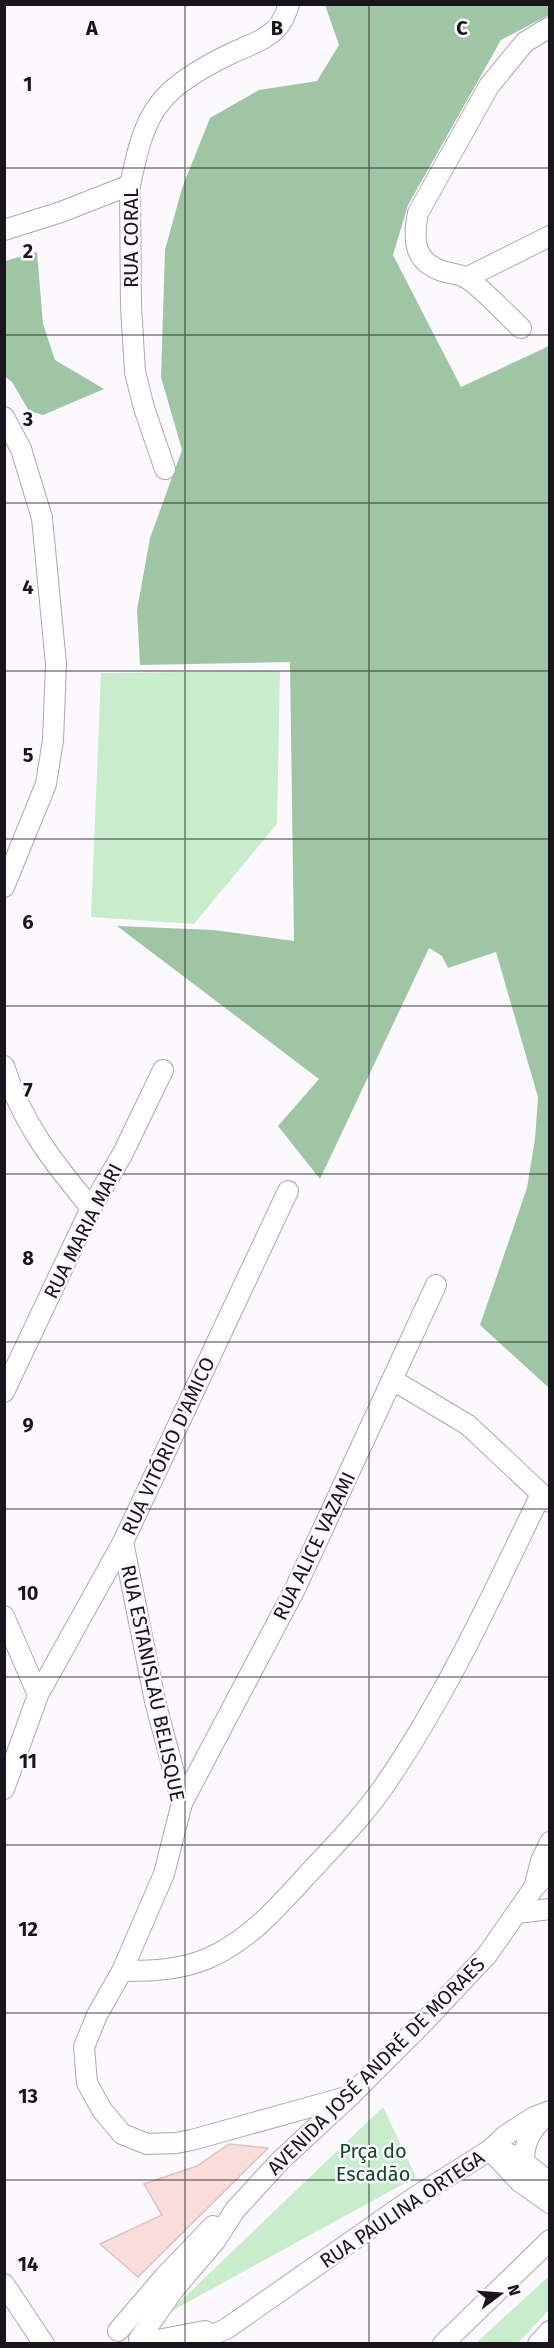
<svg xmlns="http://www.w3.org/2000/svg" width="554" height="2348" viewBox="0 0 554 2348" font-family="'Fira Sans',sans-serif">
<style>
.green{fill:#c9eccd}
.forest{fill:#a0c5a4}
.building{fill:#f9ddd9;stroke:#ddc2be;stroke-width:1.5}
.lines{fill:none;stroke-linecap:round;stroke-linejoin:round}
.minor-casing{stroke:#afa4b9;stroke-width:22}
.minor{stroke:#fff;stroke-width:20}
.grid{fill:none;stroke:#19151c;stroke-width:1.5;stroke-opacity:0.55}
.labels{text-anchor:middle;stroke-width:5;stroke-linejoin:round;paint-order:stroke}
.street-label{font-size:20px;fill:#19151c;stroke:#fbf9fd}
.park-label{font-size:20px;fill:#10491f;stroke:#fbf9fd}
.grid-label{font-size:20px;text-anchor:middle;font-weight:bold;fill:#19151c;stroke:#fbf9fd;stroke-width:5;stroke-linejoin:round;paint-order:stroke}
</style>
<rect width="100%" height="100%" fill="#fbf9fd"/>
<!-- green -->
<g class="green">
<path d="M 280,671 L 277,824 L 194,924 L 91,917 L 101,673 Z"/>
<path d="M 383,2107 L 416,2177 L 168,2313 Z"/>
<path d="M 549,2276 L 549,2310 L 518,2343 L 476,2343 Z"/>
</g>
<!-- forest -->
<g class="forest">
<path d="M 325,5 L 549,5 L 549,15 L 501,40 L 408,205 L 393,255 L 461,387 L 549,346 L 549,1388 L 480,1325 L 527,1188 L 535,1139 L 538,1097 L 496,952 L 448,968 L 442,956 L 429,948 L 320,1179 L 278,1126 L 319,1079 L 117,926 L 214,930 L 294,941 L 290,662 L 140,665 L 137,610 L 150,538 L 182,450 L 161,377 L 165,250 L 182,188 L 210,118 L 259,90 L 317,81 L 339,45 Z"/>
<path d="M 37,252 L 43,324 L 55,360 L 104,389 L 43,415 L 29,411 L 12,382 L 4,376 L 5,261 Z"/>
</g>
<!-- building -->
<path class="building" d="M 229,2144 L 268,2148 L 138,2277 L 100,2244 L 162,2215 L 144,2184 L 197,2166 Z"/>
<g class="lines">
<!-- minor casing -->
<g class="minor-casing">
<g id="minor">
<path d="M 4,230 L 61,212 L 130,185"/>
<path d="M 466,278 L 550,236"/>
<path d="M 521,328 C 509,317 478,284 465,277 C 458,274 449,273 442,271 C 413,261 413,239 418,213 L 489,86 L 525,42 L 550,27"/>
<path d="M 4,417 L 21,449 L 42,518 L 56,664 L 53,740 L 46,784 L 4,887"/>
<path d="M 165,469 L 144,408 L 135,372 L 131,306 L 130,185 C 136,158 142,125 160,103 C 175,83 209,64 232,53 C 247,46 264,41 276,29 C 283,22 286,13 289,4"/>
<path d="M 4,1066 C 23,1125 53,1162 91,1208"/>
<path d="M 393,1380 L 468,1425 L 550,1502"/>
<path d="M 4,1392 L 91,1208 L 123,1153 L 163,1070"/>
<path d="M 123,1542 L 155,1701 L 182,1803 L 164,1874 L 122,1971 L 97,2015 L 84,2047 L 87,2083 L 102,2110 L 122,2134 L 147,2144 L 176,2143 L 192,2140 L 350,2096"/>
<path d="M 4,1616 L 38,1695 L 4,1789"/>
<path d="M 38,1695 L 123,1542 L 288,1191"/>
<path d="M 182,1803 L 295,1589 L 436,1285"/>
<path d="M 535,1884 L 541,1861 L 550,1842"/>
<path d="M 517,1913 L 550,1909"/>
<path d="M 122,1971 C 152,1971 183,1970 211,1957 C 250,1939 278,1907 307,1875 C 333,1847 362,1818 384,1786 C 447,1695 493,1593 541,1494"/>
<path d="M 490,2150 L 519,2181 L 550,2203"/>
<path d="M 490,2150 C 515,2150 531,2168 550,2183"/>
<path d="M 524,2162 C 524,2140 531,2131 546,2115"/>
<path d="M 4,2284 L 44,2344"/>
<path d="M 118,2331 L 165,2276 L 213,2226"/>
<path d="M 139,2339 L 175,2288 L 215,2241 L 235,2210 L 280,2161 L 350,2096 L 423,2023 L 487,1955 L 533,1889 L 550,1870"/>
<path d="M 142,2343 L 205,2331"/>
<path d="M 191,2344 L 226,2329 L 412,2199 L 490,2150 L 506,2135 L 534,2117 L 550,2111"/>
<path d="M 443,2344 L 550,2240"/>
<path d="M 538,2344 L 550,2331"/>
</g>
</g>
<!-- minor -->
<use href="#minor" class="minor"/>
</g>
<!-- grid -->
<path class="grid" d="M 185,4 L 185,2344M 369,4 L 369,2344M 4,168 L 550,168M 4,335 L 550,335M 4,503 L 550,503M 4,671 L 550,671M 4,839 L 550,839M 4,1006 L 550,1006M 4,1174 L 550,1174M 4,1342 L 550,1342M 4,1509 L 550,1509M 4,1677 L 550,1677M 4,1845 L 550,1845M 4,2013 L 550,2013M 4,2180 L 550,2180"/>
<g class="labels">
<!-- street labels -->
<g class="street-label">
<text transform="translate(131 238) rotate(-90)" y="7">RUA CORAL</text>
<text transform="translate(83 1231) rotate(-63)" y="7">RUA MARIA MARI</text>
<text transform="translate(168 1446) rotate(-65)" y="7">RUA VITÓRIO D'AMICO</text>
<text transform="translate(314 1546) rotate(-64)" y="7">RUA ALICE VAZAMI</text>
<text transform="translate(153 1683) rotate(78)" y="7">RUA ESTANISLAU BELISQUE</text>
<text transform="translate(376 2066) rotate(-45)" y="7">AVENIDA JOSÉ ANDRÉ DE MORAES</text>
<text transform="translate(402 2209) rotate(-34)" y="7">RUA PAULINA ORTEGA</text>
</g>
<!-- park labels -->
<g class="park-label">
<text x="373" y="2158">Prça do<tspan x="373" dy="23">Escadão</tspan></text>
</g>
</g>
<g class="grid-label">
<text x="92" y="35">A</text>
<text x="277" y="35">B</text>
<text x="462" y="35">C</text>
<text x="28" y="91">1</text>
<text x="28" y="258">2</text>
<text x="28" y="426">3</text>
<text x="28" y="594">4</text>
<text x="28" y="762">5</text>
<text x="28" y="929">6</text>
<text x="28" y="1097">7</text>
<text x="28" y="1265">8</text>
<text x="28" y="1432">9</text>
<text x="28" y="1600">10</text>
<text x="28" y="1768">11</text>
<text x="28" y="1936">12</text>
<text x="28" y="2103">13</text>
<text x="28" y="2271">14</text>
</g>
<!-- border -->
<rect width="554" height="2348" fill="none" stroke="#19151c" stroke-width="12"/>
<!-- north arrow -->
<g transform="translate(500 2294) rotate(74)" stroke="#fbf9fd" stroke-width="4.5" paint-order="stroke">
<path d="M0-4.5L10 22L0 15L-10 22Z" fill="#19151c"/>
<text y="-9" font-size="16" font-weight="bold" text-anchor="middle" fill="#19151c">N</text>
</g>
</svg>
